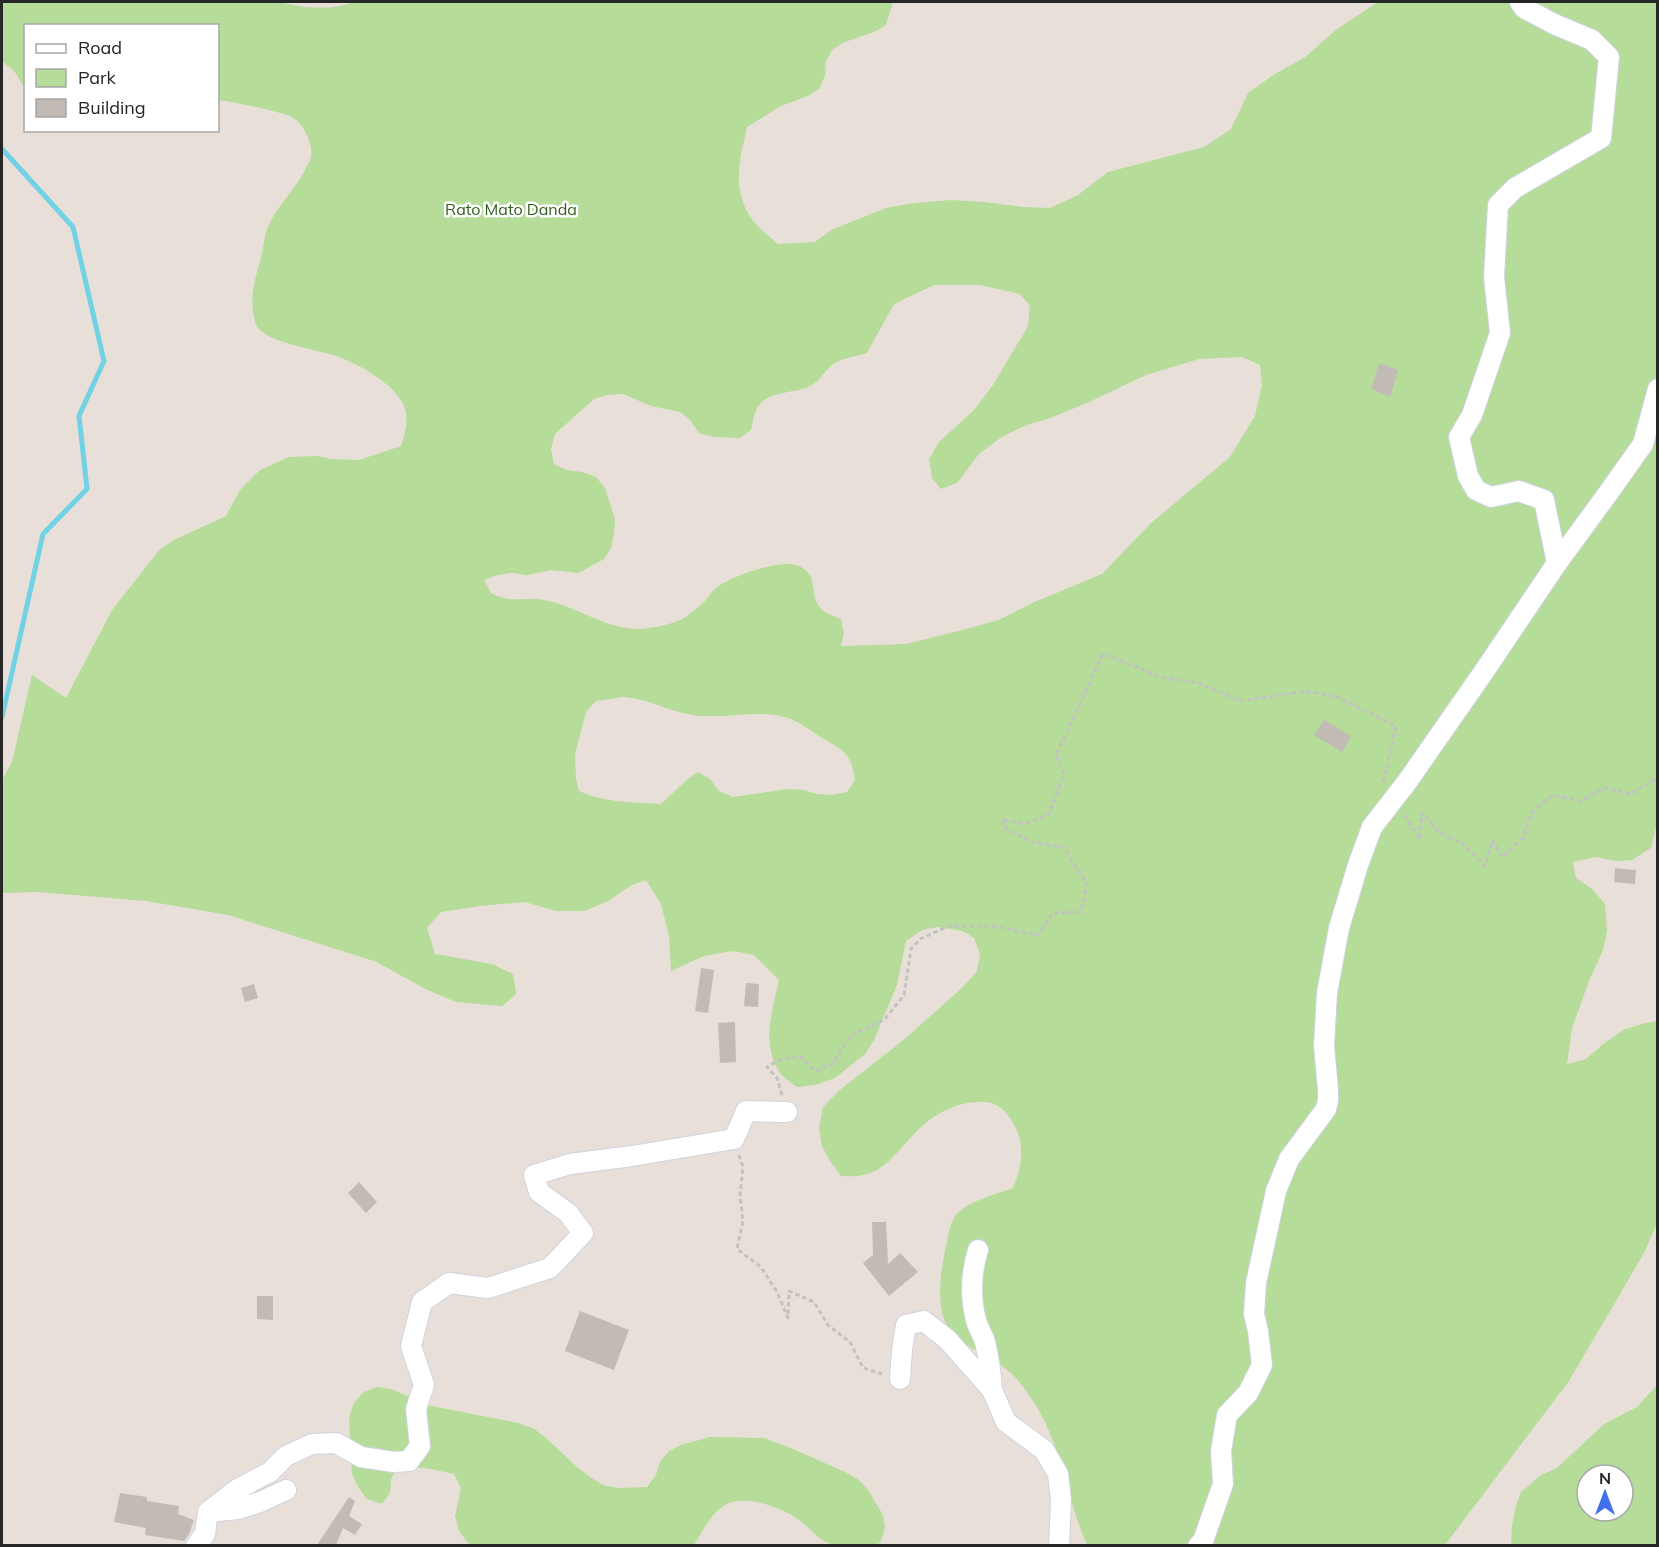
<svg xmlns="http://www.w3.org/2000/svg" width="1659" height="1547" viewBox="0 0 1659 1547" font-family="Mulish,sans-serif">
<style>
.green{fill:#b5dc98;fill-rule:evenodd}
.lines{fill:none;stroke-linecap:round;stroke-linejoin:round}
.stream{stroke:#71d1e5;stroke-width:5}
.building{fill:#c1bab5}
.minor-casing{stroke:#ced3df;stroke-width:22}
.path{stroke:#c2c2c2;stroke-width:3;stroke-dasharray:4.5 3;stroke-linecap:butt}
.minor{stroke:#fff;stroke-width:20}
.labels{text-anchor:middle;stroke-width:5;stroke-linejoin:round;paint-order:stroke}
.park-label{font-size:16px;fill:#305d1d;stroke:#fff}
</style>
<rect width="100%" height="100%" fill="#e8e0d8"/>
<!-- green -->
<g class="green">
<path d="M 2,2 L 278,2 C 302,7 329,12 353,2 L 893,2 L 886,25 L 874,32 L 845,42 L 833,49 L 826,61 L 825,75 L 820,88 L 808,96 L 781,106 L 747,127 C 740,160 731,187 751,218 C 757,227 769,236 778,244 L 815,242 L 831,230 L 886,208 L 915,203 L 951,200 L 984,202 L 1024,207 L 1050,208 L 1078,195 L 1108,172 L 1204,147 L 1231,129 L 1248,93 L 1275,74 L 1304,58 L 1337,29 L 1378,2 L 1657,2 L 1657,824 L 1651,848 L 1632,860 L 1616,861 L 1595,857 L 1573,862 L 1576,878 L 1592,889 L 1605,904 L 1607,931 L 1603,950 L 1589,981 L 1572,1028 L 1567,1064 L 1586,1059 L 1602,1045 L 1623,1030 L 1645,1023 L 1657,1021 L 1657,1223 L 1644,1253 L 1569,1381 L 1445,1545 L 1087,1545 C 1067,1500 1062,1447 1035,1404 C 1027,1392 1018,1378 1006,1369 C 988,1355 965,1348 950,1330 C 933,1308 942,1265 947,1241 C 949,1231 951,1218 959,1212 C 972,1200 997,1194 1013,1188 C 1022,1167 1026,1143 1013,1123 C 1008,1114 1003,1108 994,1104 C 990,1102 985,1102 980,1102 C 957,1102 936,1113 919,1129 C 906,1141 895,1158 880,1168 C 868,1176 855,1177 841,1176 L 830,1161 L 822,1146 L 819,1128 L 823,1107 L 841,1089 L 906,1038 L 965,985 L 977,971 L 980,954 L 974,938 L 963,931 L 938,927 L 922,930 L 906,941 L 897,985 L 874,1040 L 865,1054 L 835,1078 L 815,1085 L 797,1087 C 792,1083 786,1080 782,1075 C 760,1049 772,1010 779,980 L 754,955 L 733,951 L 704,956 L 671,971 L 669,936 L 661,904 L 646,880 L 632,885 L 608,901 L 585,911 L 556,911 L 525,902 L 480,906 L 441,912 L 427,928 L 435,954 L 492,964 L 513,974 L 516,994 L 502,1006 L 456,1002 L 425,989 L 377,962 L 228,915 L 146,901 L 38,892 L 2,893 L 2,780 L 12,762 L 32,675 L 66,698 L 112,610 L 160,549 L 174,540 L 226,516 L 240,490 L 260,470 L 289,457 L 317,456 L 331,459 L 359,460 L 401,446 C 406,432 410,415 402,402 C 391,382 357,363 336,356 C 316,349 273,344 259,329 C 255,325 254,317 253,312 C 250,292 257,273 262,254 C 264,245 264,235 268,227 C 276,207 295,190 305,170 C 307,166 310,161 311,157 C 313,144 304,124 293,118 C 282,111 232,102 218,100 L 218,26 L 26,26 L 25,88 L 14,71 L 2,61 ZM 934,285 L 980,285 L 1020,294 L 1030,306 L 1028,326 L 993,385 L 974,410 L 939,442 L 929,459 L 932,478 L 941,489 L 957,483 L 979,454 L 1003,436 L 1027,425 L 1050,418 L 1087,403 L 1146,375 L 1199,359 L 1242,357 L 1260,365 L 1262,385 L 1255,416 L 1230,457 L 1150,524 L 1102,574 L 1030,604 L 1001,619 L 974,627 L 906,644 L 841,646 L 844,633 L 841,619 C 832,615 823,613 818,605 C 810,593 819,575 799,566 C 781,558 732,576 717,587 C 712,591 709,596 705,601 C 699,607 691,613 684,618 C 671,625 654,628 640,629 C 608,630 579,608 549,601 C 534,597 518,601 504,598 C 500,597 495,595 491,593 L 484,580 L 497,575 L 512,573 L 527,575 L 551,570 L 578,573 L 604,559 L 611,548 L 614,533 L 615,519 L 605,488 L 596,477 L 582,472 L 567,470 L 554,464 L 551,449 L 555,434 L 594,399 L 607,395 L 623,394 L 651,406 L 680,412 L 691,421 L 699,433 L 713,437 L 740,438 L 751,430 C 753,422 754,410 760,404 C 773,390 793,394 808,387 C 821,381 822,373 832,365 C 838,359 858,356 867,353 L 894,304 ZM 623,697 C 647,698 669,712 693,715 C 723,720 755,709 784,717 C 798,720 812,732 824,739 C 846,752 851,754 855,780 L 847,792 L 832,795 L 817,794 L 803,790 L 788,789 L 733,797 L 719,791 L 710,779 L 698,772 C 684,780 674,793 661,804 C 633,802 605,803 579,791 L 576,779 L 575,754 L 586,712 L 596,701 Z"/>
<path d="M 1657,1385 L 1657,1545 L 1511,1545 L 1512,1525 L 1516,1506 L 1521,1492 L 1541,1475 L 1557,1468 L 1604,1424 L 1637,1407 ZM 1587,1475 L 1623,1475 L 1623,1511 L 1587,1511 Z"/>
<path d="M 377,1387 L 391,1389 L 431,1406 L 519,1423 L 534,1429 L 545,1437 L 576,1466 L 590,1477 L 603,1485 L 618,1488 L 647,1487 L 656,1475 L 660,1462 L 669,1451 L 681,1445 L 710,1437 L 764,1438 L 793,1449 L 847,1473 L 859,1480 L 868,1490 L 883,1515 L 885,1528 L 880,1543 C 871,1546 843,1547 834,1545 C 818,1542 809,1525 796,1518 C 780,1507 744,1494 725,1505 C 711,1513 702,1533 694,1545 L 473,1545 L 468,1543 L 459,1531 L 455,1516 L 461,1488 L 454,1474 L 426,1468 L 398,1467 L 391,1479 L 390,1493 L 382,1504 L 367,1499 L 358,1487 L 352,1474 L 349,1417 L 354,1403 L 364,1392 Z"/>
</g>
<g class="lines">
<!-- stream -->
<path class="stream" d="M 2,149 L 73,227 L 104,361 L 79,416 L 87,489 L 43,534 L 2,717"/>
</g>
<!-- building -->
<g class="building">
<path d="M 1379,363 L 1398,370 L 1390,397 L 1371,389 Z"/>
<path d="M 1324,720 L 1351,736 L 1342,752 L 1314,735 Z"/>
<path d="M 1615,868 L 1636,870 L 1635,884 L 1614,882 Z"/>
<path d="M 701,968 L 714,970 L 708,1013 L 695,1011 Z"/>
<path d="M 746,983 L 759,984 L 758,1007 L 744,1006 Z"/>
<path d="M 254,984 L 258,998 L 245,1002 L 241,988 Z"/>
<path d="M 735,1022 L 736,1062 L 720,1063 L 718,1023 Z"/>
<path d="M 359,1182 L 377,1202 L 366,1213 L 348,1193 Z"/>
<path d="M 872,1222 L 886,1222 L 888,1264 L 900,1253 L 918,1272 L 889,1296 L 863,1263 L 873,1255 Z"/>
<path d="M 257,1296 L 273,1296 L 273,1320 L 257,1319 Z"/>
<path d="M 580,1311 L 629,1330 L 614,1370 L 565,1351 Z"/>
<path d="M 120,1493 L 147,1497 L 147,1501 L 179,1506 L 178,1514 L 194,1520 L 189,1534 L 184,1541 L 145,1535 L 146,1528 L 114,1522 Z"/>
<path d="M 349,1497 L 355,1501 L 349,1516 L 362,1524 L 355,1535 L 343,1528 L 336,1545 L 317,1545 Z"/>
</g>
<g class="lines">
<!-- minor casing -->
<g class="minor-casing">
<g id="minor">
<path d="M 1520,2 L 1524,8 L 1554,24 L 1592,40 L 1609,57 L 1601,138 L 1515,188 L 1498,205 L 1494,277 L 1500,333 L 1472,415 L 1459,437 L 1468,476 L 1476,490 L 1491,497 L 1519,491 L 1544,500 L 1557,563"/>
<path d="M 978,1250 C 971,1272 970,1298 976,1320 C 978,1328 983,1335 985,1342 C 989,1358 991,1374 992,1390"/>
<path d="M 900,1379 L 902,1350 L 906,1325 L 924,1321 L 947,1339 L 992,1390 L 1006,1422 L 1044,1450 L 1058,1474 L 1061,1500 L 1059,1546"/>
<path d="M 208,1512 L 238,1509 L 260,1502 L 286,1490"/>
<path d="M 196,1546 L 205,1534 L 208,1512 L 236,1490 L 270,1472 L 286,1456 L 312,1444 L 336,1443 L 361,1457 L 394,1462 L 409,1461 L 420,1446 L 416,1409 L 424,1385 L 411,1346 L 422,1302 L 449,1283 L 488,1288 L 550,1268 L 583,1233 L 568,1213 L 539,1192 L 534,1175 L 570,1164 L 632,1156 L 734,1139 L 746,1111 L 787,1112"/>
<path d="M 1198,1546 L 1203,1541 L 1223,1484 L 1221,1451 L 1227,1415 L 1248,1393 L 1262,1365 L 1258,1331 L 1254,1314 L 1256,1283 L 1276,1191 L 1289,1159 L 1326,1109 L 1328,1100 L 1328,1090 L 1324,1046 L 1327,993 L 1339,928 L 1358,865 L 1372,827 L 1407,782 L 1485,670 L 1557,563 L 1609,492 L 1643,444 L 1658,389"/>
</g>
</g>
<!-- path -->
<g class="path">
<path d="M 1404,815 L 1420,839 L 1422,813 L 1440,833 L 1465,845 L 1485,866 L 1493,840 L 1502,857 L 1523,838 L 1531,813 L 1553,795 L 1580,801 L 1605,788 L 1631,794 L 1654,780 L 1658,771"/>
<path d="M 782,1095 L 777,1078 L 767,1067 L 779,1060 L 800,1056 L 815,1071 L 832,1064 L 850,1036 L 885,1019 L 904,995 L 911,949 L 920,939 L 949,926 L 994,926 L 1038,935 L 1053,913 L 1081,912 L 1087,884 L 1063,847 L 1032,842 L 1003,827 L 1003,819 L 1025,824 L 1049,814 L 1064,773 L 1056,755 L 1103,654 L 1161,677 L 1198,683 L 1240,701 L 1306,691 L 1337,697 L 1396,726 L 1383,783"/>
<path d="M 739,1155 L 743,1167 L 740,1195 L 743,1221 L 737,1249 L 761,1267 L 777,1292 L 788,1318 L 789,1291 L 814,1302 L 828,1325 L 850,1342 L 863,1368 L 882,1374"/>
</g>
<!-- minor -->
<use href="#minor" class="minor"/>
</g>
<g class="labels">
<!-- park labels -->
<g class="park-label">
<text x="511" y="215">Rato Mato Danda</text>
</g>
</g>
<!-- border -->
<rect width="1659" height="1547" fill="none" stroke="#262626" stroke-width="6"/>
<!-- legend -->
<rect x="24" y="24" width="195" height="108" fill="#ffffff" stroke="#a8a8a8" stroke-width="1.5"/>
<rect x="36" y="44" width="30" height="9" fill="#ffffff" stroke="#a8a8a8" stroke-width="1.5"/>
<text x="78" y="54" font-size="18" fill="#262626">Road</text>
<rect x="36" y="69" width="30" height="18" fill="#b5dc98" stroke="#a8a8a8" stroke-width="1.5"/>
<text x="78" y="84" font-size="18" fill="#262626">Park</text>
<rect x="36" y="99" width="30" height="18" fill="#c1bab5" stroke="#a8a8a8" stroke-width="1.5"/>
<text x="78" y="114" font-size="18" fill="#262626">Building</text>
<!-- north arrow -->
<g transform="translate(1605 1493)"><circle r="28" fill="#ffffff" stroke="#a8a8a8" stroke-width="1.5"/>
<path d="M0-4.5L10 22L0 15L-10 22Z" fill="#4170ed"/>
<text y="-9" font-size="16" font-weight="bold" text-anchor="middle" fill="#262626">N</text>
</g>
</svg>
